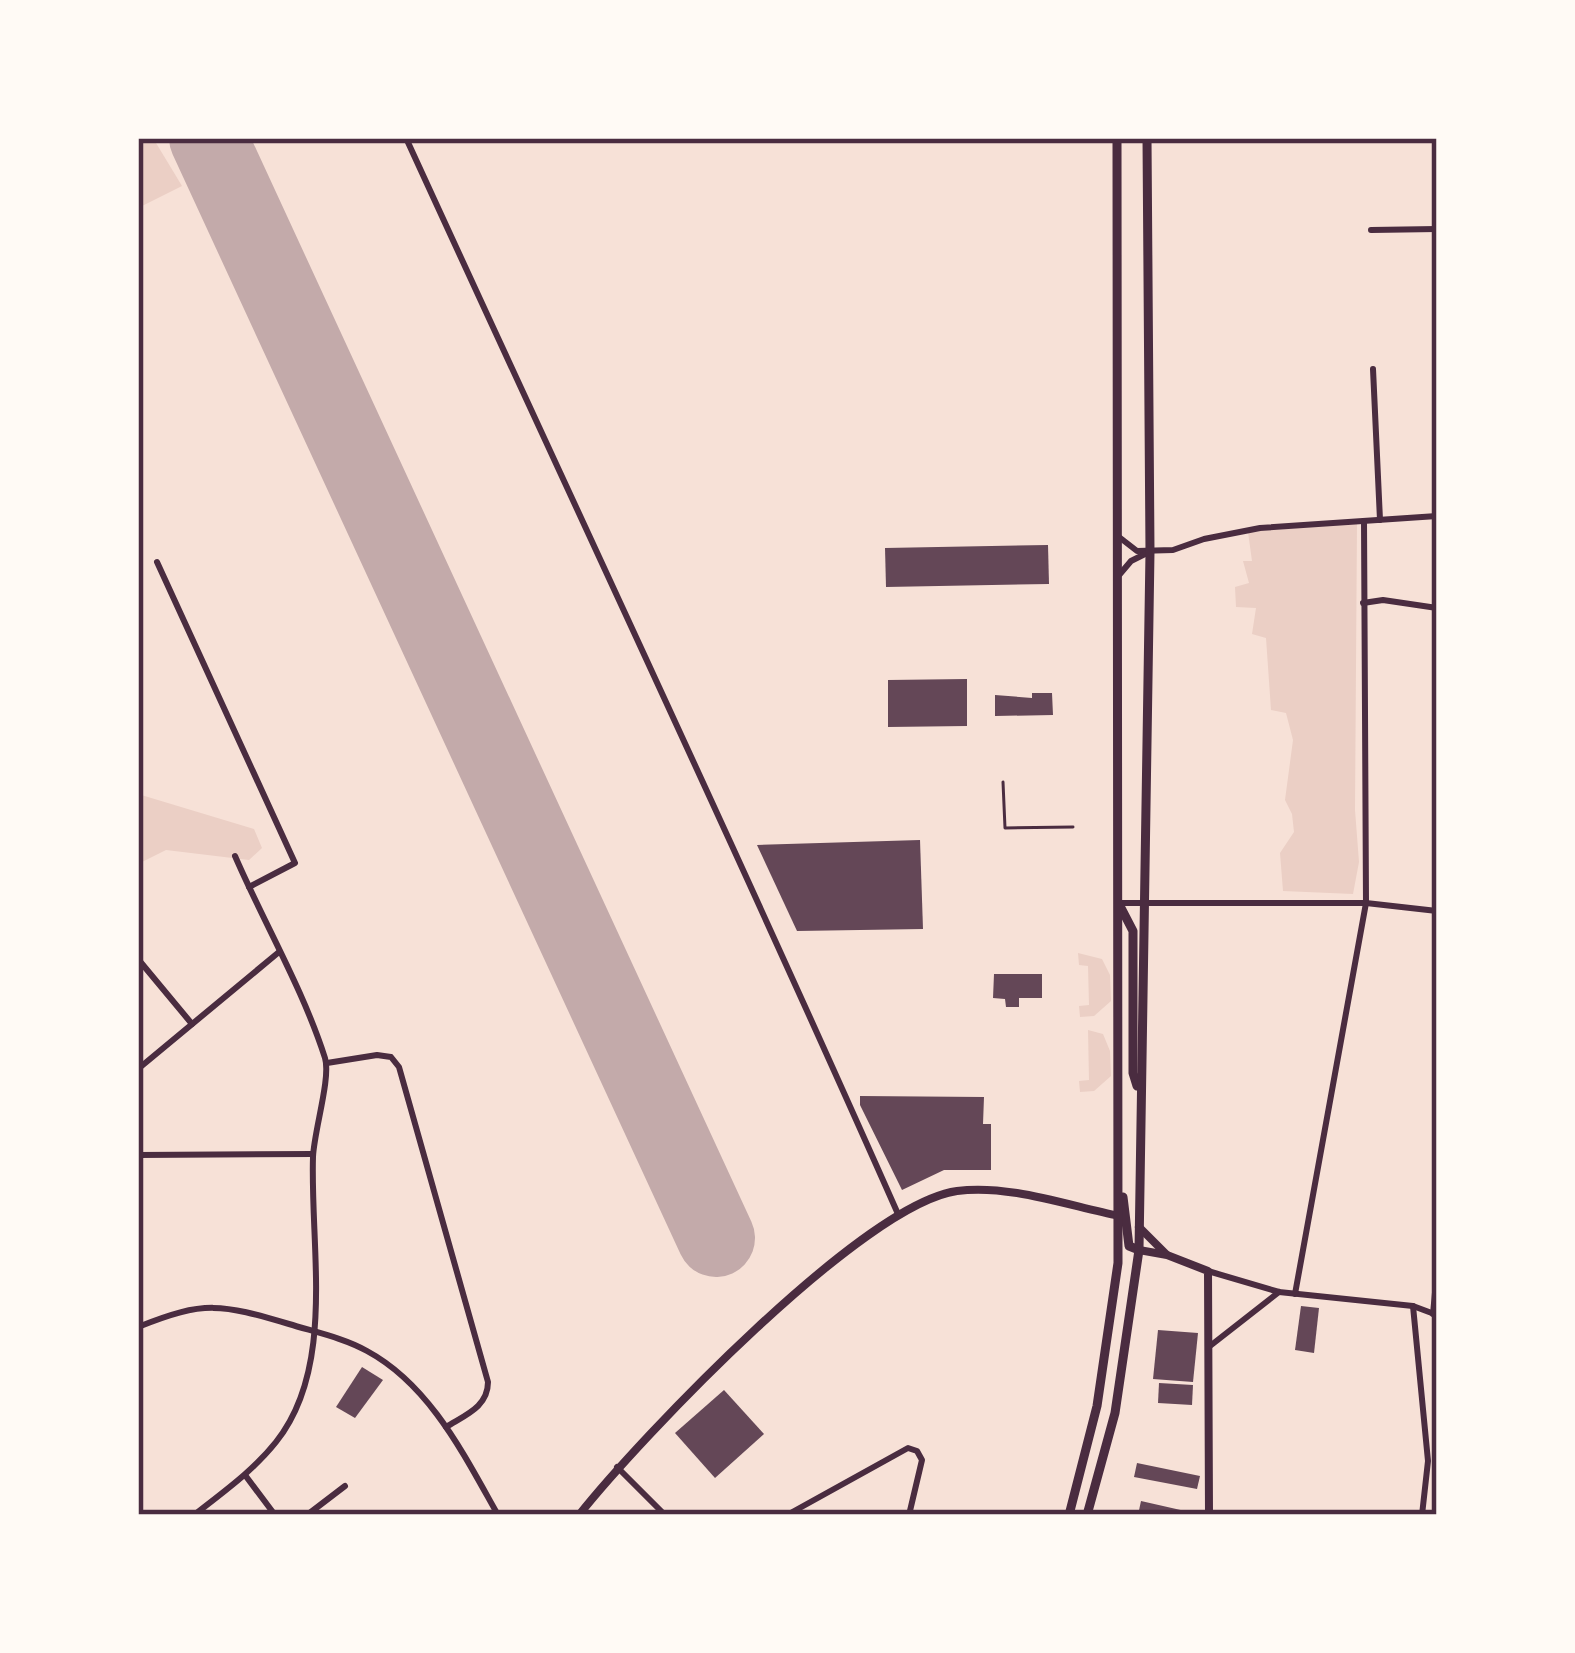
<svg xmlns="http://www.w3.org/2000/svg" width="1575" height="1653" viewBox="0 0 1575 1653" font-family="'Fira Sans Condensed',sans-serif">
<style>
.green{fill:#ebcfc5}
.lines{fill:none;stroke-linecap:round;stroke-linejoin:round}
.runway{stroke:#c3aaaa;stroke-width:78}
.building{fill:#644757}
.service{stroke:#4a2c40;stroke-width:3}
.minor{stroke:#4a2c40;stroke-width:6}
.tertiary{stroke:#4a2c40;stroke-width:8}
.trunk{stroke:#4a2c40;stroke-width:9}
.neatline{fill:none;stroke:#4a2c40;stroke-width:4.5}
</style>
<rect width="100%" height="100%" fill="#f7e1d7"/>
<!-- green -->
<g class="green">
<path d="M 138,138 L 153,138 L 182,186 L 138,208 Z"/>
<path d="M 1357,523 L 1355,810 L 1359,862 L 1353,894 L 1283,891 L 1280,853 L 1294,832 L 1292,814 L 1285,800 L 1293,740 L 1286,713 L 1271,710 L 1266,638 L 1252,634 L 1256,608 L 1236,607 L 1235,587 L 1249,583 L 1243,561 L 1252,561 L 1248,532 Z"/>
<path d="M 138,794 L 254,829 L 262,848 L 249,860 L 166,850 L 138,864 Z"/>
<path d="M 1078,953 L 1102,959 L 1110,975 L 1111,1001 L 1094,1016 L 1080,1017 L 1079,1006 L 1089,1005 L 1088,966 L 1079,965 Z"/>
<path d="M 1088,1030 L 1103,1034 L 1110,1051 L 1111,1076 L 1094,1091 L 1080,1092 L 1079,1081 L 1089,1080 Z"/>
</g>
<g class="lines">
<!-- runway -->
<path class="runway" d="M 208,138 L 716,1238"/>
</g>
<!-- building -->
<g class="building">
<path d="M 1048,545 L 1049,584 L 886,587 L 885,548 Z"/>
<path d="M 967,679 L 967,726 L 888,727 L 888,680 Z"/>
<path d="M 1032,693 L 1052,693 L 1053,715 L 995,716 L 995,695 L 1032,698 Z"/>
<path d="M 920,840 L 923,929 L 797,931 L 757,845 Z"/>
<path d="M 994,974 L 1042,974 L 1042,998 L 1019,998 L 1019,1007 L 1006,1007 L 1005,999 L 993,998 Z"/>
<path d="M 860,1096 L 984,1097 L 983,1124 L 991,1124 L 991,1170 L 944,1170 L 902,1190 L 860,1105 Z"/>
<path d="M 1301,1306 L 1319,1308 L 1314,1353 L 1295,1350 Z"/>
<path d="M 1158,1330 L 1198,1333 L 1193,1382 L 1153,1379 Z"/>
<path d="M 362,1367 L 383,1380 L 355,1418 L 336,1407 Z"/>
<path d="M 1159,1383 L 1193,1385 L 1192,1405 L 1158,1403 Z"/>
<path d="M 724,1390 L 764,1434 L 715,1478 L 675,1433 Z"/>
<path d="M 1137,1463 L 1200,1476 L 1197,1489 L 1134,1477 Z"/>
<path d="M 1141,1501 L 1185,1511 L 1184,1515 L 1138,1515 Z"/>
</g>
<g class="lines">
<!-- service -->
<path class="service" d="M 1003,782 L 1005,828 L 1073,827"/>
<!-- minor -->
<g class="minor">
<path d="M 406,138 C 570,496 738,853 898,1214"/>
<path d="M 1371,230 L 1437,229"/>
<path d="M 1373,369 L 1380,520"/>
<path d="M 1119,537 L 1137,551 L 1173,550 L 1204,539 L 1260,528 L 1437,516"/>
<path d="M 157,562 L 295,863 L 249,887"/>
<path d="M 1120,574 L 1131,561 L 1147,553"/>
<path d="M 1363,603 L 1383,600 L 1437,608"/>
<path d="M 1118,903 L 1366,903 L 1437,911"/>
<path d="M 138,959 L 192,1024"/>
<path d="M 327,1063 L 377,1055 L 391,1057 L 399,1067 L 488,1382 C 488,1407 465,1415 446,1427"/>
<path d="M 138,1069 L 279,952"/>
<path d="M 138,1155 L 313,1154"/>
<path d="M 1208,1271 L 1279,1292 L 1413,1306 L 1437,1315"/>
<path d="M 1295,1294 L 1366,903 L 1364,521"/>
<path d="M 1413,1306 L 1428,1461 L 1422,1515"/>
<path d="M 1433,1314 L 1437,1271"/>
<path d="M 138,1327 C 205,1300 221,1304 289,1324 C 315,1332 344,1338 367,1351 C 430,1385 464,1455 498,1515"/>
<path d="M 1210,1346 L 1279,1292"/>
<path d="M 617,1467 L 665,1515"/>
<path d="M 245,1475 L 275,1515"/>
<path d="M 194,1515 C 223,1492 253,1471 276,1442 C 336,1367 310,1248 313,1157 C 314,1131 331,1078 325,1058 C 303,989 264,923 235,856"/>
<path d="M 307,1515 L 345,1486"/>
<path d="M 787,1515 L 908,1448 L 917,1451 L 922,1460 L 909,1515"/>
</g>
<!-- tertiary -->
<g class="tertiary">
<path d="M 1139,1227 L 1166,1254"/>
<path d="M 1139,1250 L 1167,1255 L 1208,1271 L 1209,1515"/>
<path d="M 579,1515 C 641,1437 863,1204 957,1191 C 1009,1184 1069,1206 1119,1216"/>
</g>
<!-- trunk -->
<g class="trunk">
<path d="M 1119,904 L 1133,931 L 1133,1073 L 1137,1086"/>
<path d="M 1123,1197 L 1129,1246 L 1139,1250"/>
<path d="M 1069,1515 L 1097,1406 L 1118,1263 L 1117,138"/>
<path d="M 1087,1515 L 1115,1413 L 1139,1250 L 1150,552 L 1147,138"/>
</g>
</g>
<!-- border -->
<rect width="1575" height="1653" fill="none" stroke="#fffaf5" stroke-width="282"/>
<rect x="141" y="141" width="1293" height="1371" class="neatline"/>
</svg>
